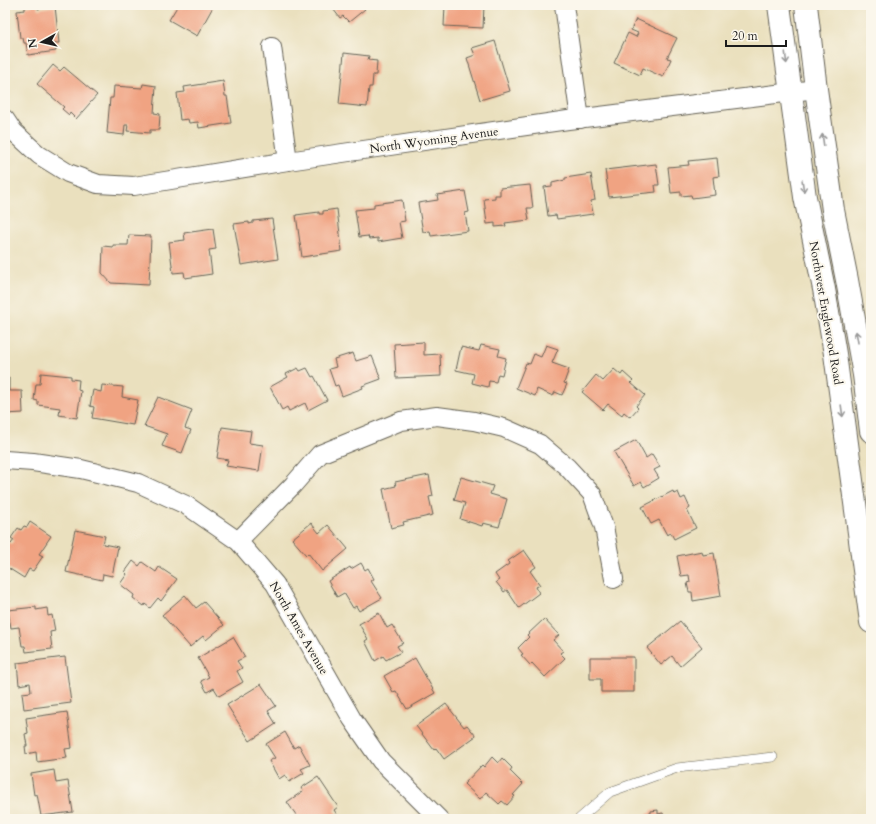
<svg xmlns="http://www.w3.org/2000/svg" width="876" height="824" viewBox="0 0 876 824" font-family="Cardo,serif">
<style>
.building{fill:#f0a382}
.lines{fill:none;stroke-linecap:round;stroke-linejoin:round}
.service-casing{stroke:#646155;stroke-width:10}
.minor-casing{stroke:#646155;stroke-width:20}
.secondary-casing{stroke:#646155;stroke-width:24}
.service{stroke:#fff;stroke-width:9}
.minor{stroke:#fff;stroke-width:18}
.secondary{stroke:#fff;stroke-width:22}
.oneway{stroke:#999}
.labels{text-anchor:middle;stroke-width:4;stroke-linejoin:round;paint-order:stroke}
.street-label{font-size:12px;fill:#1c1c1c;stroke:#fbf7ec}
</style>
<rect width="100%" height="100%" fill="#fbf7ec"/>
<filter id="ink" filterUnits="userSpaceOnUse"><feTurbulence type="fractalNoise" baseFrequency=".025" numOctaves="2"/><feDisplacementMap in="SourceGraphic" scale="8" xChannelSelector="R" yChannelSelector="G"/><feConvolveMatrix kernelMatrix="1 2 1 2 8 2 1 2 1" color-interpolation-filters="sRGB"/></filter>
<filter id="wash" filterUnits="userSpaceOnUse"><feTurbulence type="fractalNoise" baseFrequency=".012" numOctaves="4" result="noise"/><feDisplacementMap in="SourceGraphic" scale="16" xChannelSelector="R" yChannelSelector="G"/><feGaussianBlur stdDeviation="0.9" result="paint"/><feColorMatrix in="noise" values="0 0 0 0 0 0 0 0 0 0 0 0 0 0 0 0 0 1.4 0 .05"/><feComposite in="paint" operator="in"/></filter>
<g filter="url(#wash)">
<rect width="100%" height="100%" fill="#eae0be"/>
<g id="blocks">
<!-- building -->
<g class="building">
<path d="M 37,5 L 38,9 L 55,6 L 59,43 L 55,43 L 56,51 L 28,55 L 26,43 L 24,43 L 23,38 L 20,38 L 17,11 L 25,10 L 25,7 Z"/>
<path d="M 178,5 L 214,5 L 197,36 L 169,20 Z"/>
<path d="M 330,5 L 362,5 L 365,9 L 349,22 L 343,16 L 340,18 Z"/>
<path d="M 445,5 L 484,5 L 483,28 L 444,26 Z"/>
<path d="M 636,19 L 677,38 L 667,58 L 671,59 L 663,77 L 643,68 L 640,75 L 614,63 L 628,33 L 636,37 L 638,33 L 631,30 Z"/>
<path d="M 495,41 L 510,91 L 480,100 L 467,58 L 475,55 L 472,48 Z"/>
<path d="M 344,53 L 369,56 L 368,60 L 377,61 L 376,75 L 373,75 L 372,87 L 369,87 L 367,107 L 339,104 Z"/>
<path d="M 53,65 L 60,71 L 64,67 L 97,95 L 76,119 L 70,113 L 69,115 L 62,109 L 64,107 L 37,84 Z"/>
<path d="M 223,81 L 225,96 L 227,96 L 231,123 L 199,128 L 198,122 L 189,123 L 188,119 L 180,120 L 177,93 L 185,92 L 184,87 Z"/>
<path d="M 143,84 L 156,86 L 154,113 L 160,114 L 159,130 L 150,130 L 150,133 L 127,131 L 128,125 L 125,125 L 124,135 L 107,133 L 110,98 L 113,98 L 114,86 L 142,88 Z"/>
<path d="M 717,158 L 719,176 L 713,177 L 715,195 L 692,198 L 691,195 L 681,196 L 681,192 L 671,193 L 668,167 L 689,165 L 688,161 Z"/>
<path d="M 656,164 L 659,185 L 655,185 L 656,192 L 609,197 L 605,170 Z"/>
<path d="M 591,174 L 595,200 L 591,201 L 593,214 L 557,219 L 556,215 L 548,216 L 544,187 L 552,186 L 552,183 L 565,180 L 565,178 Z"/>
<path d="M 530,185 L 533,208 L 527,208 L 529,220 L 505,223 L 506,226 L 495,227 L 495,223 L 487,224 L 484,199 L 495,198 L 495,195 L 500,195 L 500,188 Z"/>
<path d="M 465,191 L 469,212 L 465,213 L 468,231 L 431,236 L 430,231 L 423,232 L 418,203 L 438,200 L 437,195 Z"/>
<path d="M 402,200 L 405,221 L 399,222 L 402,238 L 378,242 L 378,238 L 369,239 L 368,236 L 359,237 L 355,210 L 374,208 L 374,204 Z"/>
<path d="M 337,209 L 342,251 L 302,257 L 296,215 L 319,212 L 319,214 L 323,214 L 323,211 Z"/>
<path d="M 272,219 L 278,259 L 241,265 L 234,224 L 249,222 L 249,224 L 253,223 L 253,221 Z"/>
<path d="M 213,229 L 216,249 L 209,250 L 212,274 L 185,278 L 184,272 L 173,273 L 169,242 L 185,240 L 184,233 Z"/>
<path d="M 129,235 L 151,236 L 149,285 L 111,283 L 102,273 L 103,246 L 113,247 L 113,245 L 128,245 Z"/>
<path d="M 424,342 L 424,355 L 440,354 L 441,376 L 396,378 L 394,344 Z"/>
<path d="M 481,345 L 500,349 L 498,356 L 506,358 L 502,375 L 498,374 L 496,382 L 489,381 L 488,387 L 472,383 L 474,374 L 456,370 L 461,347 L 479,351 Z"/>
<path d="M 546,345 L 558,349 L 552,363 L 569,369 L 564,383 L 567,384 L 562,395 L 555,392 L 553,396 L 537,389 L 535,396 L 516,388 L 526,363 L 530,364 L 534,354 L 541,357 Z"/>
<path d="M 353,353 L 356,361 L 372,356 L 381,379 L 362,386 L 363,388 L 342,396 L 338,385 L 335,386 L 329,369 L 336,367 L 334,359 Z"/>
<path d="M 298,368 L 300,371 L 307,368 L 312,377 L 314,376 L 327,400 L 308,410 L 305,403 L 289,411 L 287,407 L 282,410 L 270,387 L 288,377 L 286,374 Z"/>
<path d="M 614,369 L 621,375 L 623,372 L 633,381 L 631,383 L 645,395 L 636,406 L 638,408 L 630,417 L 624,412 L 622,415 L 608,404 L 603,410 L 582,392 L 596,375 L 603,381 Z"/>
<path d="M 41,373 L 71,376 L 71,379 L 79,380 L 78,390 L 81,391 L 77,418 L 59,415 L 60,408 L 38,405 L 38,401 L 34,400 L 36,384 L 40,384 Z"/>
<path d="M 5,378 L 9,378 L 9,391 L 22,391 L 23,413 L 5,414 Z"/>
<path d="M 102,385 L 123,387 L 122,397 L 138,400 L 133,425 L 92,418 L 94,407 L 90,406 L 93,390 L 101,392 Z"/>
<path d="M 158,397 L 192,410 L 185,428 L 191,430 L 182,453 L 162,446 L 167,434 L 144,426 Z"/>
<path d="M 222,427 L 251,431 L 249,443 L 263,445 L 259,471 L 226,466 L 228,460 L 217,458 Z"/>
<path d="M 636,440 L 646,458 L 652,454 L 660,467 L 654,470 L 659,478 L 644,487 L 641,482 L 634,486 L 614,452 Z"/>
<path d="M 429,475 L 433,496 L 429,497 L 433,515 L 403,522 L 404,525 L 391,528 L 383,489 L 396,486 L 395,482 Z"/>
<path d="M 461,477 L 493,486 L 490,494 L 507,499 L 499,527 L 483,523 L 482,526 L 460,519 L 465,503 L 454,500 Z"/>
<path d="M 673,491 L 674,494 L 678,492 L 681,499 L 685,497 L 690,508 L 687,510 L 696,528 L 674,539 L 671,533 L 667,535 L 659,520 L 651,524 L 642,507 Z"/>
<path d="M 30,522 L 51,536 L 39,554 L 43,556 L 33,571 L 29,569 L 24,578 L 5,566 L 5,540 L 11,544 L 14,540 L 11,538 L 18,528 L 21,530 L 24,526 L 27,527 Z"/>
<path d="M 311,523 L 319,533 L 328,525 L 348,549 L 322,571 L 308,553 L 306,555 L 292,539 Z"/>
<path d="M 75,530 L 105,536 L 103,544 L 118,547 L 112,576 L 103,574 L 102,580 L 66,572 Z"/>
<path d="M 524,550 L 536,567 L 530,571 L 540,585 L 536,587 L 539,593 L 519,608 L 507,590 L 504,592 L 496,582 L 499,580 L 495,574 L 509,564 L 508,561 Z"/>
<path d="M 702,551 L 703,555 L 714,553 L 721,596 L 693,601 L 692,592 L 689,592 L 687,583 L 690,582 L 689,575 L 681,576 L 677,556 Z"/>
<path d="M 133,561 L 139,566 L 142,562 L 156,572 L 159,567 L 177,579 L 161,601 L 158,598 L 150,608 L 145,604 L 144,606 L 133,598 L 134,595 L 120,584 L 127,574 L 125,572 Z"/>
<path d="M 361,563 L 365,570 L 368,568 L 374,579 L 371,581 L 382,598 L 359,611 L 356,606 L 353,608 L 344,593 L 337,597 L 328,581 L 350,567 L 351,569 Z"/>
<path d="M 185,595 L 196,608 L 204,602 L 224,625 L 206,640 L 203,636 L 190,647 L 162,615 Z"/>
<path d="M 36,607 L 36,610 L 47,608 L 48,616 L 52,615 L 55,631 L 50,632 L 52,649 L 26,652 L 25,646 L 22,646 L 19,627 L 11,628 L 8,610 Z"/>
<path d="M 379,613 L 387,628 L 392,625 L 403,643 L 397,646 L 401,652 L 386,660 L 383,656 L 375,661 L 365,641 L 368,639 L 359,624 Z"/>
<path d="M 544,619 L 559,635 L 553,640 L 563,651 L 560,653 L 565,658 L 545,677 L 532,663 L 530,665 L 521,655 L 523,654 L 518,648 L 529,637 L 527,635 Z"/>
<path d="M 680,621 L 702,647 L 680,666 L 672,656 L 661,665 L 647,648 Z"/>
<path d="M 233,637 L 245,657 L 237,661 L 242,668 L 237,671 L 243,682 L 219,696 L 214,688 L 207,692 L 201,681 L 209,677 L 198,658 Z"/>
<path d="M 65,657 L 71,703 L 24,709 L 22,693 L 31,692 L 30,683 L 19,685 L 17,663 Z"/>
<path d="M 590,657 L 634,657 L 634,692 L 601,692 L 601,679 L 590,679 Z"/>
<path d="M 415,658 L 435,693 L 407,709 L 396,691 L 393,692 L 384,676 Z"/>
<path d="M 261,684 L 276,706 L 268,711 L 276,724 L 250,741 L 227,705 Z"/>
<path d="M 446,704 L 464,727 L 467,725 L 476,736 L 444,759 L 436,748 L 434,750 L 416,726 Z"/>
<path d="M 67,712 L 72,748 L 65,749 L 67,758 L 37,762 L 36,752 L 26,754 L 25,746 L 27,746 L 25,734 L 28,733 L 26,718 Z"/>
<path d="M 285,732 L 294,748 L 299,745 L 310,765 L 301,769 L 304,773 L 289,782 L 285,775 L 279,779 L 269,761 L 275,758 L 266,744 Z"/>
<path d="M 492,757 L 498,763 L 502,758 L 512,768 L 510,771 L 523,784 L 513,795 L 515,796 L 507,805 L 502,801 L 499,804 L 486,792 L 480,799 L 464,784 L 482,765 L 484,767 Z"/>
<path d="M 54,770 L 56,783 L 68,781 L 73,812 L 41,816 L 37,794 L 34,795 L 31,774 Z"/>
<path d="M 318,777 L 338,807 L 334,810 L 340,819 L 299,819 L 287,802 L 303,791 L 301,788 Z"/>
<path d="M 658,810 L 658,814 L 663,813 L 664,819 L 647,819 L 646,814 L 651,813 L 651,811 Z"/>
</g>
</g>
</g>
<g filter="url(#ink)">
<use href="#blocks" fill-opacity="0" stroke="#646155" stroke-width="1"/>
<g class="lines">
<!-- service casing -->
<g class="service-casing">
<path id="service" d="M 579,819 L 610,792 L 677,768 L 773,757"/>
</g>
<!-- minor casing -->
<g class="minor-casing">
<g id="minor">
<path d="M 564,5 L 580,119"/>
<path d="M 272,47 L 288,161"/>
<path d="M 5,119 L 13,131 L 39,155 L 68,173 L 98,184 L 134,186 L 288,161 L 568,120 L 816,89"/>
<path d="M 5,460 L 33,462 L 81,469 L 138,483 L 186,505 L 238,541 L 275,584 L 352,719 L 381,761 L 439,819"/>
<path d="M 238,541 L 293,485 L 320,454 L 401,421 L 437,416 L 474,421 L 504,428 L 540,444 L 567,467 L 592,494 L 604,527 L 614,579"/>
</g>
</g>
<!-- secondary casing -->
<g class="secondary-casing">
<g id="secondary">
<path d="M 779,5 L 805,197 L 824,289 L 835,354 L 871,622"/>
<path d="M 806,5 L 816,89 L 833,210 L 847,280 L 864,375 L 871,431"/>
</g>
</g>
<!-- service -->
<use href="#service" class="service"/>
<!-- minor -->
<use href="#minor" class="minor"/>
<!-- secondary -->
<use href="#secondary" class="secondary"/>
</g>
<!-- one-way arrows -->
<defs><path id="oneway-shaft" d="M-6 0H5M1.5-3L5.5 0L1.5 3" fill="none" stroke-width="1.6" stroke-linecap="round" stroke-linejoin="round"/></defs>
<g class="oneway">
<use href="#oneway-shaft" transform="translate(786 58) rotate(83)"/>
<use href="#oneway-shaft" transform="translate(823 140) rotate(-98)"/>
<use href="#oneway-shaft" transform="translate(803 186) rotate(82)"/>
<use href="#oneway-shaft" transform="translate(857 337) rotate(-100)"/>
<use href="#oneway-shaft" transform="translate(842 411) rotate(82)"/>
</g>
</g>
<g class="labels">
<!-- street labels -->
<g class="street-label">
<text transform="translate(434 140) rotate(-8)" y="4">North Wyoming Avenue</text>
<text transform="translate(826 313) rotate(80)" y="4">Northwest Englewood Road</text>
<text transform="translate(299 628) rotate(60)" y="4">North Ames Avenue</text>
</g>
</g>
<!-- margin -->
<rect width="876" height="824" fill="none" stroke="#fbf7ec" stroke-width="20"/>
<!-- north arrow -->
<g transform="translate(42 42) rotate(262)" stroke="#fbf7ec" stroke-width="3" paint-order="stroke">
<path d="M0-3L7 15L0 10L-7 15Z" fill="#1c1c1c"/>
<text y="-6" font-size="11" font-weight="bold" text-anchor="middle" fill="#1c1c1c">N</text>
</g>
<!-- scale -->
<path d="M726 40v6h60v-6" fill="none" stroke="#1c1c1c" stroke-width="2"/>
<text x="732" y="40" font-size="12" fill="#1c1c1c" stroke="#fbf7ec" stroke-width="3" paint-order="stroke">20 m</text>
</svg>
